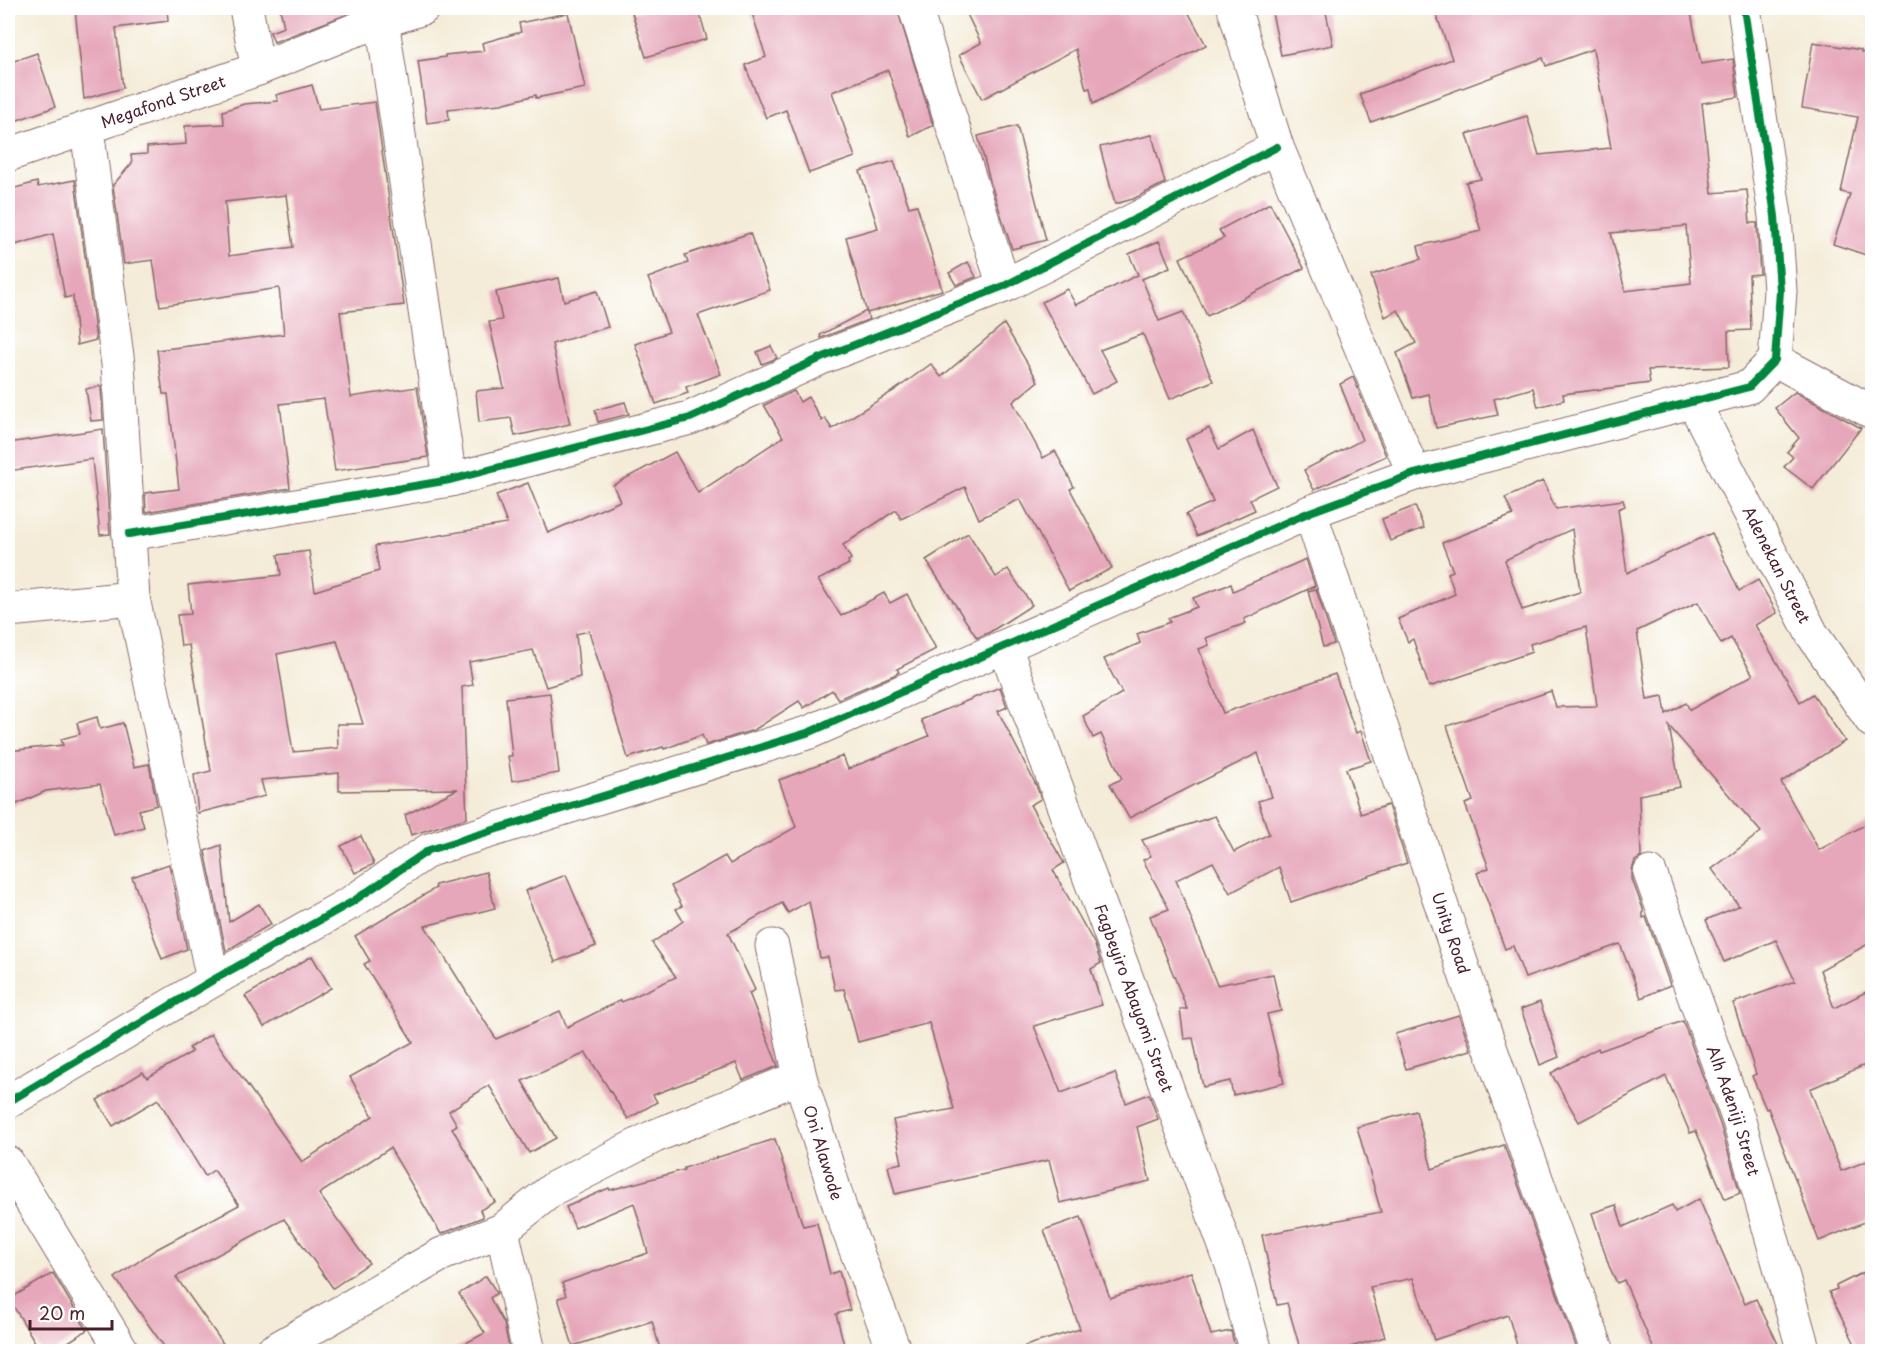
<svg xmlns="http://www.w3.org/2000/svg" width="1880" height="1359" viewBox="0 0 1880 1359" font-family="'Playpen Sans',sans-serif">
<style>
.building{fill:#e6a7ba;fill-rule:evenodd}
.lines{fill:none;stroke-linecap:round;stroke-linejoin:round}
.minor-casing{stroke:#866768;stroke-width:35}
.minor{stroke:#fff;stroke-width:33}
.cycleway-casing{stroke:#fff;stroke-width:11}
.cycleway{stroke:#00873e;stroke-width:8}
.labels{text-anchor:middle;stroke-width:4.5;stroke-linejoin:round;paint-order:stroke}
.street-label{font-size:16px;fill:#4a1f2b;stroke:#fff}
</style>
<rect width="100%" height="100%" fill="#fff"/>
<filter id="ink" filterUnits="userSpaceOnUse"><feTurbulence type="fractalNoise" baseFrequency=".0167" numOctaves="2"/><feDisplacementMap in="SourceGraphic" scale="12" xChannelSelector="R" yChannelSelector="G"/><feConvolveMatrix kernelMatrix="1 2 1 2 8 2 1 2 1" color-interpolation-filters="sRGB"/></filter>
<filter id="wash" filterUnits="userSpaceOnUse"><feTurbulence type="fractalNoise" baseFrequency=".008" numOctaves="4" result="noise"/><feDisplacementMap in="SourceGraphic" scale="24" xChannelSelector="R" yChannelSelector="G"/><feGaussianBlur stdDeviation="1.35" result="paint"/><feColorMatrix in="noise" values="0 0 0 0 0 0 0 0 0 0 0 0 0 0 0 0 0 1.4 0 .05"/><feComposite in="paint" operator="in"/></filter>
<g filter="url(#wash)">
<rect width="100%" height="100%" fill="#f4ecd8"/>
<g id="blocks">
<!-- building -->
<g class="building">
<path d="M 75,8 L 167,8 L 168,21 L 116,28 L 123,88 L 84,99 Z"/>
<path d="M 280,8 L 364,8 L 274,42 L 270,32 L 284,27 Z"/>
<path d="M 650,8 L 698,8 L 707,39 L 646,57 L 632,13 Z"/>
<path d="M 768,8 L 897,8 L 933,125 L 910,137 L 888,70 L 832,92 L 855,157 L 809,173 L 786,110 L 766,118 L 745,65 L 766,57 L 752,13 Z"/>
<path d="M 964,8 L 1186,8 L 1206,45 L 1093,104 L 1090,88 L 1086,89 L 1076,49 L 982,99 L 959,55 L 981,43 Z"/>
<path d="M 1271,8 L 1325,8 L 1333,45 L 1281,55 Z"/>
<path d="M 1434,8 L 1690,8 L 1701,64 L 1733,59 L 1738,97 L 1702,103 L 1712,193 L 1747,190 L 1750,223 L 1757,223 L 1760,274 L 1749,275 L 1751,330 L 1728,331 L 1729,367 L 1648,370 L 1650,383 L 1563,394 L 1564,400 L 1538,407 L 1533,388 L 1494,399 L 1498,415 L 1436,428 L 1429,394 L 1413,398 L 1397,353 L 1416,343 L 1398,310 L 1385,317 L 1371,275 L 1421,259 L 1418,246 L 1481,231 L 1466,182 L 1481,179 L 1467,134 L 1527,116 L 1539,155 L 1611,148 L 1593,49 L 1546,66 L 1543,58 L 1371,122 L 1360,94 L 1452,59 ZM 1686,226 L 1691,283 L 1625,291 L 1611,233 Z"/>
<path d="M 568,13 L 585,88 L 536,98 L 536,95 L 501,104 L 448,109 L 449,120 L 427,123 L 418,61 L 445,57 L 445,55 L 484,51 L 482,43 L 521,32 L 519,23 Z"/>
<path d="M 1813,42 L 1861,50 L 1861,52 L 1872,55 L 1872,257 L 1833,244 L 1850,194 L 1841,192 L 1858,117 L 1802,108 Z"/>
<path d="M 37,53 L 55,107 L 12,122 L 8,108 L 8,63 Z"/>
<path d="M 312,85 L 319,109 L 375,102 L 404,305 L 340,312 L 351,397 L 417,387 L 428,457 L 335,471 L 324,399 L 280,404 L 290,488 L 146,512 L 145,493 L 179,489 L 168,394 L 163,394 L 157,350 L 284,334 L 279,288 L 160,306 L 153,260 L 124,264 L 113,185 L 132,163 L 131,155 L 147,154 L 147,147 L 186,144 L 185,126 L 224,124 L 223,111 L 244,104 L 278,101 L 276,95 ZM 286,195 L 293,247 L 229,256 L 225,202 Z"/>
<path d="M 1017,126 L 1046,240 L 1012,249 L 990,181 L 978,136 Z"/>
<path d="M 1152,135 L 1165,183 L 1133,199 L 1115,204 L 1100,147 Z"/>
<path d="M 894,161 L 909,207 L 917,205 L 942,290 L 867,313 L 870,319 L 821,338 L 820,335 L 866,311 L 867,313 L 846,237 L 878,228 L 860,171 Z"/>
<path d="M 75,180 L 96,340 L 77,345 L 73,296 L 65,298 L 53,234 L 8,247 L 8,190 L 37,182 L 38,187 Z"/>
<path d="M 1270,203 L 1304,268 L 1207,316 L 1180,258 L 1224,238 L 1219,230 Z"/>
<path d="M 750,233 L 770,290 L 698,315 L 721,374 L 686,387 L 688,393 L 656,404 L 635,344 L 669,332 L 648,278 L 688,263 L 685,255 Z"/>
<path d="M 1159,241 L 1170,267 L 1142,279 L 1159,321 L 1183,312 L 1213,381 L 1170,399 L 1143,334 L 1100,350 L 1117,381 L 1092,394 L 1042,302 L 1067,289 L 1076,305 L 1138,275 L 1129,254 Z"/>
<path d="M 968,262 L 976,277 L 956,285 L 949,273 Z"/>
<path d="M 559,278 L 564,301 L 597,291 L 608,327 L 552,344 L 570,424 L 515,436 L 511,418 L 479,422 L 476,391 L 504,388 L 489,322 L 502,320 L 496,292 Z"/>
<path d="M 1004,324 L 1038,381 L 1013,402 L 1043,458 L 1055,451 L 1074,487 L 1070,489 L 1112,568 L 1069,591 L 1020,499 L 979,519 L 965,487 L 901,519 L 896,510 L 843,545 L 851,559 L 848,561 L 849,564 L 818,580 L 841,616 L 884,593 L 890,603 L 907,594 L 936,649 L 897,669 L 899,672 L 894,675 L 838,699 L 832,690 L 804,708 L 799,701 L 754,730 L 706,745 L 702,735 L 664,749 L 663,747 L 628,758 L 589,631 L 576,634 L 580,677 L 546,687 L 533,650 L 469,662 L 473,685 L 462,687 L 467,818 L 411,835 L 405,815 L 458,789 L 339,791 L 339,773 L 261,780 L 265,796 L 198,813 L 194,775 L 211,771 L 189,645 L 181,646 L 177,615 L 191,614 L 188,585 L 281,575 L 278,555 L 309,551 L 315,591 L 379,571 L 375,546 L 507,524 L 496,495 L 528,483 L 548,533 L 620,501 L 613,485 L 675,452 L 698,493 L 783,437 L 764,405 L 794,391 L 800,402 L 808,397 L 822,421 L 825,418 L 832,429 L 895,390 L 931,364 L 941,377 ZM 337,641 L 363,724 L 337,724 L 338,748 L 293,752 L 277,654 Z"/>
<path d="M 771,346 L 777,358 L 762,364 L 757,352 Z"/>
<path d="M 1353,377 L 1386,456 L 1314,490 L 1304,470 L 1362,440 L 1340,384 Z"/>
<path d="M 101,386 L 103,420 L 91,421 L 86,389 Z"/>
<path d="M 1795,392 L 1861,428 L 1813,489 L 1784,467 L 1793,457 L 1787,452 L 1799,438 L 1775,408 Z"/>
<path d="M 625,402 L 629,414 L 598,422 L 595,410 Z"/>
<path d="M 1209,428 L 1219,449 L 1253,430 L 1277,486 L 1250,499 L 1255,510 L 1197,536 L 1186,514 L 1213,502 L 1186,439 Z"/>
<path d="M 103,429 L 110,534 L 100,535 L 92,459 L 8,471 L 8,443 Z"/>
<path d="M 1543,481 L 1556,509 L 1623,500 L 1625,506 L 1618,509 L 1627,573 L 1712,533 L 1739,591 L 1758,580 L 1777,613 L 1755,625 L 1800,702 L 1813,694 L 1845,741 L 1781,782 L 1819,850 L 1872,821 L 1872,942 L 1820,970 L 1834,1008 L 1872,989 L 1872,1062 L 1810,1089 L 1841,1171 L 1872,1159 L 1872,1219 L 1819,1241 L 1768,1108 L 1766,1109 L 1752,1076 L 1756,1074 L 1733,1003 L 1795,981 L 1776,940 L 1724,962 L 1706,920 L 1739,906 L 1712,869 L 1761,832 L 1669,726 L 1680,787 L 1639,795 L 1641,857 L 1635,861 L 1632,870 L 1632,879 L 1643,909 L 1643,918 L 1646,917 L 1670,985 L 1641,998 L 1620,944 L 1525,978 L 1513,946 L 1505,949 L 1477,873 L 1489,868 L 1465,804 L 1473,801 L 1447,726 L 1551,691 L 1556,707 L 1597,706 L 1586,627 L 1530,644 L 1532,652 L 1429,687 L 1413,639 L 1408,642 L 1398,619 L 1455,594 L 1448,573 L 1453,571 L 1442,543 L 1513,515 L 1505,498 ZM 1572,529 L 1580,592 L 1522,610 L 1505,560 ZM 1698,602 L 1721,644 L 1731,638 L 1753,675 L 1690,710 L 1686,703 L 1666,714 L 1663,696 L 1647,699 L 1637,631 Z"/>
<path d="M 1415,506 L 1424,528 L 1390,541 L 1382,519 Z"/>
<path d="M 968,533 L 996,577 L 1008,569 L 1032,605 L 990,632 L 977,638 L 926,560 Z"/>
<path d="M 1306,559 L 1315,586 L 1244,619 L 1246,623 L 1206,638 L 1209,645 L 1199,649 L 1223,713 L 1335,674 L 1356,733 L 1361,731 L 1371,761 L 1346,769 L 1361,814 L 1388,805 L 1407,863 L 1291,902 L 1279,867 L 1230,893 L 1213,862 L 1176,880 L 1217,985 L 1273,974 L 1281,1011 L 1267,1014 L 1284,1083 L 1233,1095 L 1230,1081 L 1203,1087 L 1193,1038 L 1184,1039 L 1180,1009 L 1187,1009 L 1150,916 L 1169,909 L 1143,860 L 1151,856 L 1142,840 L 1215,816 L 1234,852 L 1269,834 L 1258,801 L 1272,797 L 1258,753 L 1129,818 L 1110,784 L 1122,779 L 1101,734 L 1093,738 L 1083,716 L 1122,693 L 1104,659 L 1140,643 L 1137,634 L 1170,622 L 1168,618 L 1197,607 L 1193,598 L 1231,584 L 1233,591 Z"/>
<path d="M 1316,589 L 1334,644 L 1323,647 L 1308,591 Z"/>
<path d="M 1000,687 L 1007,707 L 998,711 L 1036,785 L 1041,799 L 1030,805 L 1064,863 L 1053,870 L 1094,943 L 1101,963 L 1091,969 L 1102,1005 L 1034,1026 L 1061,1093 L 1115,1073 L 1126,1103 L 1149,1094 L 1158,1119 L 1137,1127 L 1150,1181 L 1060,1203 L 1049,1160 L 895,1194 L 888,1166 L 902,1163 L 893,1120 L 954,1109 L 929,1023 L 858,1042 L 844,989 L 835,990 L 828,957 L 820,958 L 809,901 L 788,913 L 782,903 L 728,933 L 755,990 L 749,993 L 778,1066 L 743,1080 L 736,1063 L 653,1095 L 657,1102 L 628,1119 L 586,1053 L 522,1081 L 556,1138 L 529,1153 L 489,1085 L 449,1111 L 457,1125 L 452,1128 L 495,1202 L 480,1210 L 483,1217 L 441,1234 L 390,1148 L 319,1194 L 369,1263 L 333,1288 L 284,1219 L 176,1277 L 229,1352 L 168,1352 L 115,1278 L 155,1250 L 239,1205 L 214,1170 L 205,1176 L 158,1099 L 113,1126 L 97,1100 L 143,1072 L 147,1078 L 192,1052 L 189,1048 L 211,1034 L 302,1162 L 373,1116 L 350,1077 L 413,1042 L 364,964 L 370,961 L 355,936 L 436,888 L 435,885 L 486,872 L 495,908 L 425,926 L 496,1039 L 560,1011 L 567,1027 L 621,1000 L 622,1002 L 676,977 L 652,943 L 683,921 L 676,909 L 682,906 L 671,886 L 725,856 L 730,864 L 796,827 L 779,780 L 843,756 L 848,769 L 929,736 L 921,720 Z"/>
<path d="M 550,693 L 559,773 L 512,781 L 508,756 L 512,756 L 506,698 Z"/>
<path d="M 97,717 L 100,729 L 123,723 L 134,767 L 149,764 L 157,805 L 139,810 L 144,827 L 114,835 L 100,784 L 46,791 L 8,808 L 8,751 L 63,745 L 61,739 L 80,734 L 77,723 Z"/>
<path d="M 361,836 L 374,864 L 355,873 L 341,846 Z"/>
<path d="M 221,845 L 229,922 L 259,904 L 271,924 L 226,951 L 205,851 Z"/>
<path d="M 169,864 L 187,949 L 162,959 L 132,877 Z"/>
<path d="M 566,875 L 596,946 L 555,962 L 525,891 Z"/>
<path d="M 312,956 L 331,988 L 264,1027 L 245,996 Z"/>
<path d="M 1540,1002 L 1559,1057 L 1540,1065 L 1521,1009 Z"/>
<path d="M 1459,1015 L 1471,1050 L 1406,1069 L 1395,1034 Z"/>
<path d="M 1683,1021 L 1721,1127 L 1740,1193 L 1725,1199 L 1696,1131 L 1690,1133 L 1666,1076 L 1579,1122 L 1551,1073 L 1598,1048 L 1599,1051 Z"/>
<path d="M 1416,1111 L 1432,1169 L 1504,1145 L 1576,1346 L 1559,1352 L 1519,1352 L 1508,1315 L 1434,1340 L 1413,1278 L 1370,1287 L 1385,1337 L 1333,1352 L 1301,1352 L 1287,1303 L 1277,1305 L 1262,1235 L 1381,1212 L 1357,1127 Z"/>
<path d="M 775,1139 L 803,1226 L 817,1223 L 830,1274 L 839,1271 L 850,1310 L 836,1314 L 846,1352 L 661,1352 L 652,1321 L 573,1346 L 558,1298 L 566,1296 L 562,1283 L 648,1253 L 634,1203 L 575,1228 L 566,1207 L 609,1188 L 610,1190 L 684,1170 L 684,1168 Z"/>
<path d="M 1699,1199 L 1745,1304 L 1756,1299 L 1782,1352 L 1655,1352 L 1624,1280 L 1617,1283 L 1609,1266 L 1592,1213 L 1616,1205 L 1623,1227 L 1672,1205 L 1675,1212 Z"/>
<path d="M 1081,1217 L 1110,1298 L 1191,1272 L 1211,1335 L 1231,1331 L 1236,1352 L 1026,1352 L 1025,1346 L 1080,1329 L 1044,1230 Z"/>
<path d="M 1872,1268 L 1872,1352 L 1859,1352 L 1829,1292 L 1837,1289 L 1836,1286 Z"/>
<path d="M 53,1273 L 87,1330 L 53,1352 L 41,1352 L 9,1299 Z"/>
<path d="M 486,1276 L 497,1293 L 490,1298 L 504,1324 L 510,1352 L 449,1352 L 485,1333 L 459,1294 Z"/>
</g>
</g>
</g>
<g filter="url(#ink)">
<use href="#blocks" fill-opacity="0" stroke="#866768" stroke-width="1.5"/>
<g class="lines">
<!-- minor casing -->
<g class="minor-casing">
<g id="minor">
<path d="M 246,8 L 258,69"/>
<path d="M 915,8 L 1004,286"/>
<path d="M 1234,8 L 1277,147 L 1414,474"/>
<path d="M 382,20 L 450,480"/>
<path d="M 87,129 L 118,364 L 133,598 L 213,980"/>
<path id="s1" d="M 8,155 L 258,69 L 352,31 L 423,8"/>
<path d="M 1775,360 L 1872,412"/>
<path id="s2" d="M 1693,401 L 1812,634 L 1872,721"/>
<path id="s3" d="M 1310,512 C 1403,793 1497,1074 1598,1352"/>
<path d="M 129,534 L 450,480 L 690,418 L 821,358 L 1004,286 L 1277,147"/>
<path d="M 8,610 L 133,598"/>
<path id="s4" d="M 1005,647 L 1232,1265 L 1256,1352"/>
<path id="s5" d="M 1650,873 L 1739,1121 L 1804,1352"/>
<path id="s6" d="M 772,946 L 800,1077 L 841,1211 L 895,1352"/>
<path d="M 8,1102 L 213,980 L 352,902 L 429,850 L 810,732 L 1310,512 L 1414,474 L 1749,387 L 1775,360 L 1780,291 L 1775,216 L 1744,8"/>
<path d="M 8,1163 L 123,1352"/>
<path d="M 502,1230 L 529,1352"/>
<path d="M 271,1352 L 442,1254 L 502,1230 L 554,1188 L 655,1136 L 800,1077"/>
</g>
</g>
<!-- minor -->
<use href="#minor" class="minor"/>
<!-- cycleway casing -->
<g class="cycleway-casing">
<g id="cycleway">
<path d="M 129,534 L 450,480 L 690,418 L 821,358 L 1004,286 L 1277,147"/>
<path d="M 8,1102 L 213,980 L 352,902 L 429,850 L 810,732 L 1310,512 L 1414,474 L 1749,387 L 1775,360 L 1780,291 L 1775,216 L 1744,8"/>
</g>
</g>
<!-- cycleway -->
<use href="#cycleway" class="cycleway"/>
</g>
</g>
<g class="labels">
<!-- street labels -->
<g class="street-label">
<text dy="6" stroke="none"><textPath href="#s1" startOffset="164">Megafond Street</textPath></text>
<text dy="6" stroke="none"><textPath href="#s2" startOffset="184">Adenekan Street</textPath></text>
<text dy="6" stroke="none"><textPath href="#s3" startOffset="444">Unity Road</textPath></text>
<text dy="6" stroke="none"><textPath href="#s4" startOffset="374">Fagbeyiro Abayomi Street</textPath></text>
<text dy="6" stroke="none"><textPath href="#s5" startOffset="252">Alh Adeniji Street</textPath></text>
<text dy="6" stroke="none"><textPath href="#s6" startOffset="213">Oni Alawode</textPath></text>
</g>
</g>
<!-- margin -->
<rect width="1880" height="1359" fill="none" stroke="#fff" stroke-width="30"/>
<!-- scale -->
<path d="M30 1320v9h82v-9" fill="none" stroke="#4a1f2b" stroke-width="3"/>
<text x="39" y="1320" font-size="18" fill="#4a1f2b" stroke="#ffffff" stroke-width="4.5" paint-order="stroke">20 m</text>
</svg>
